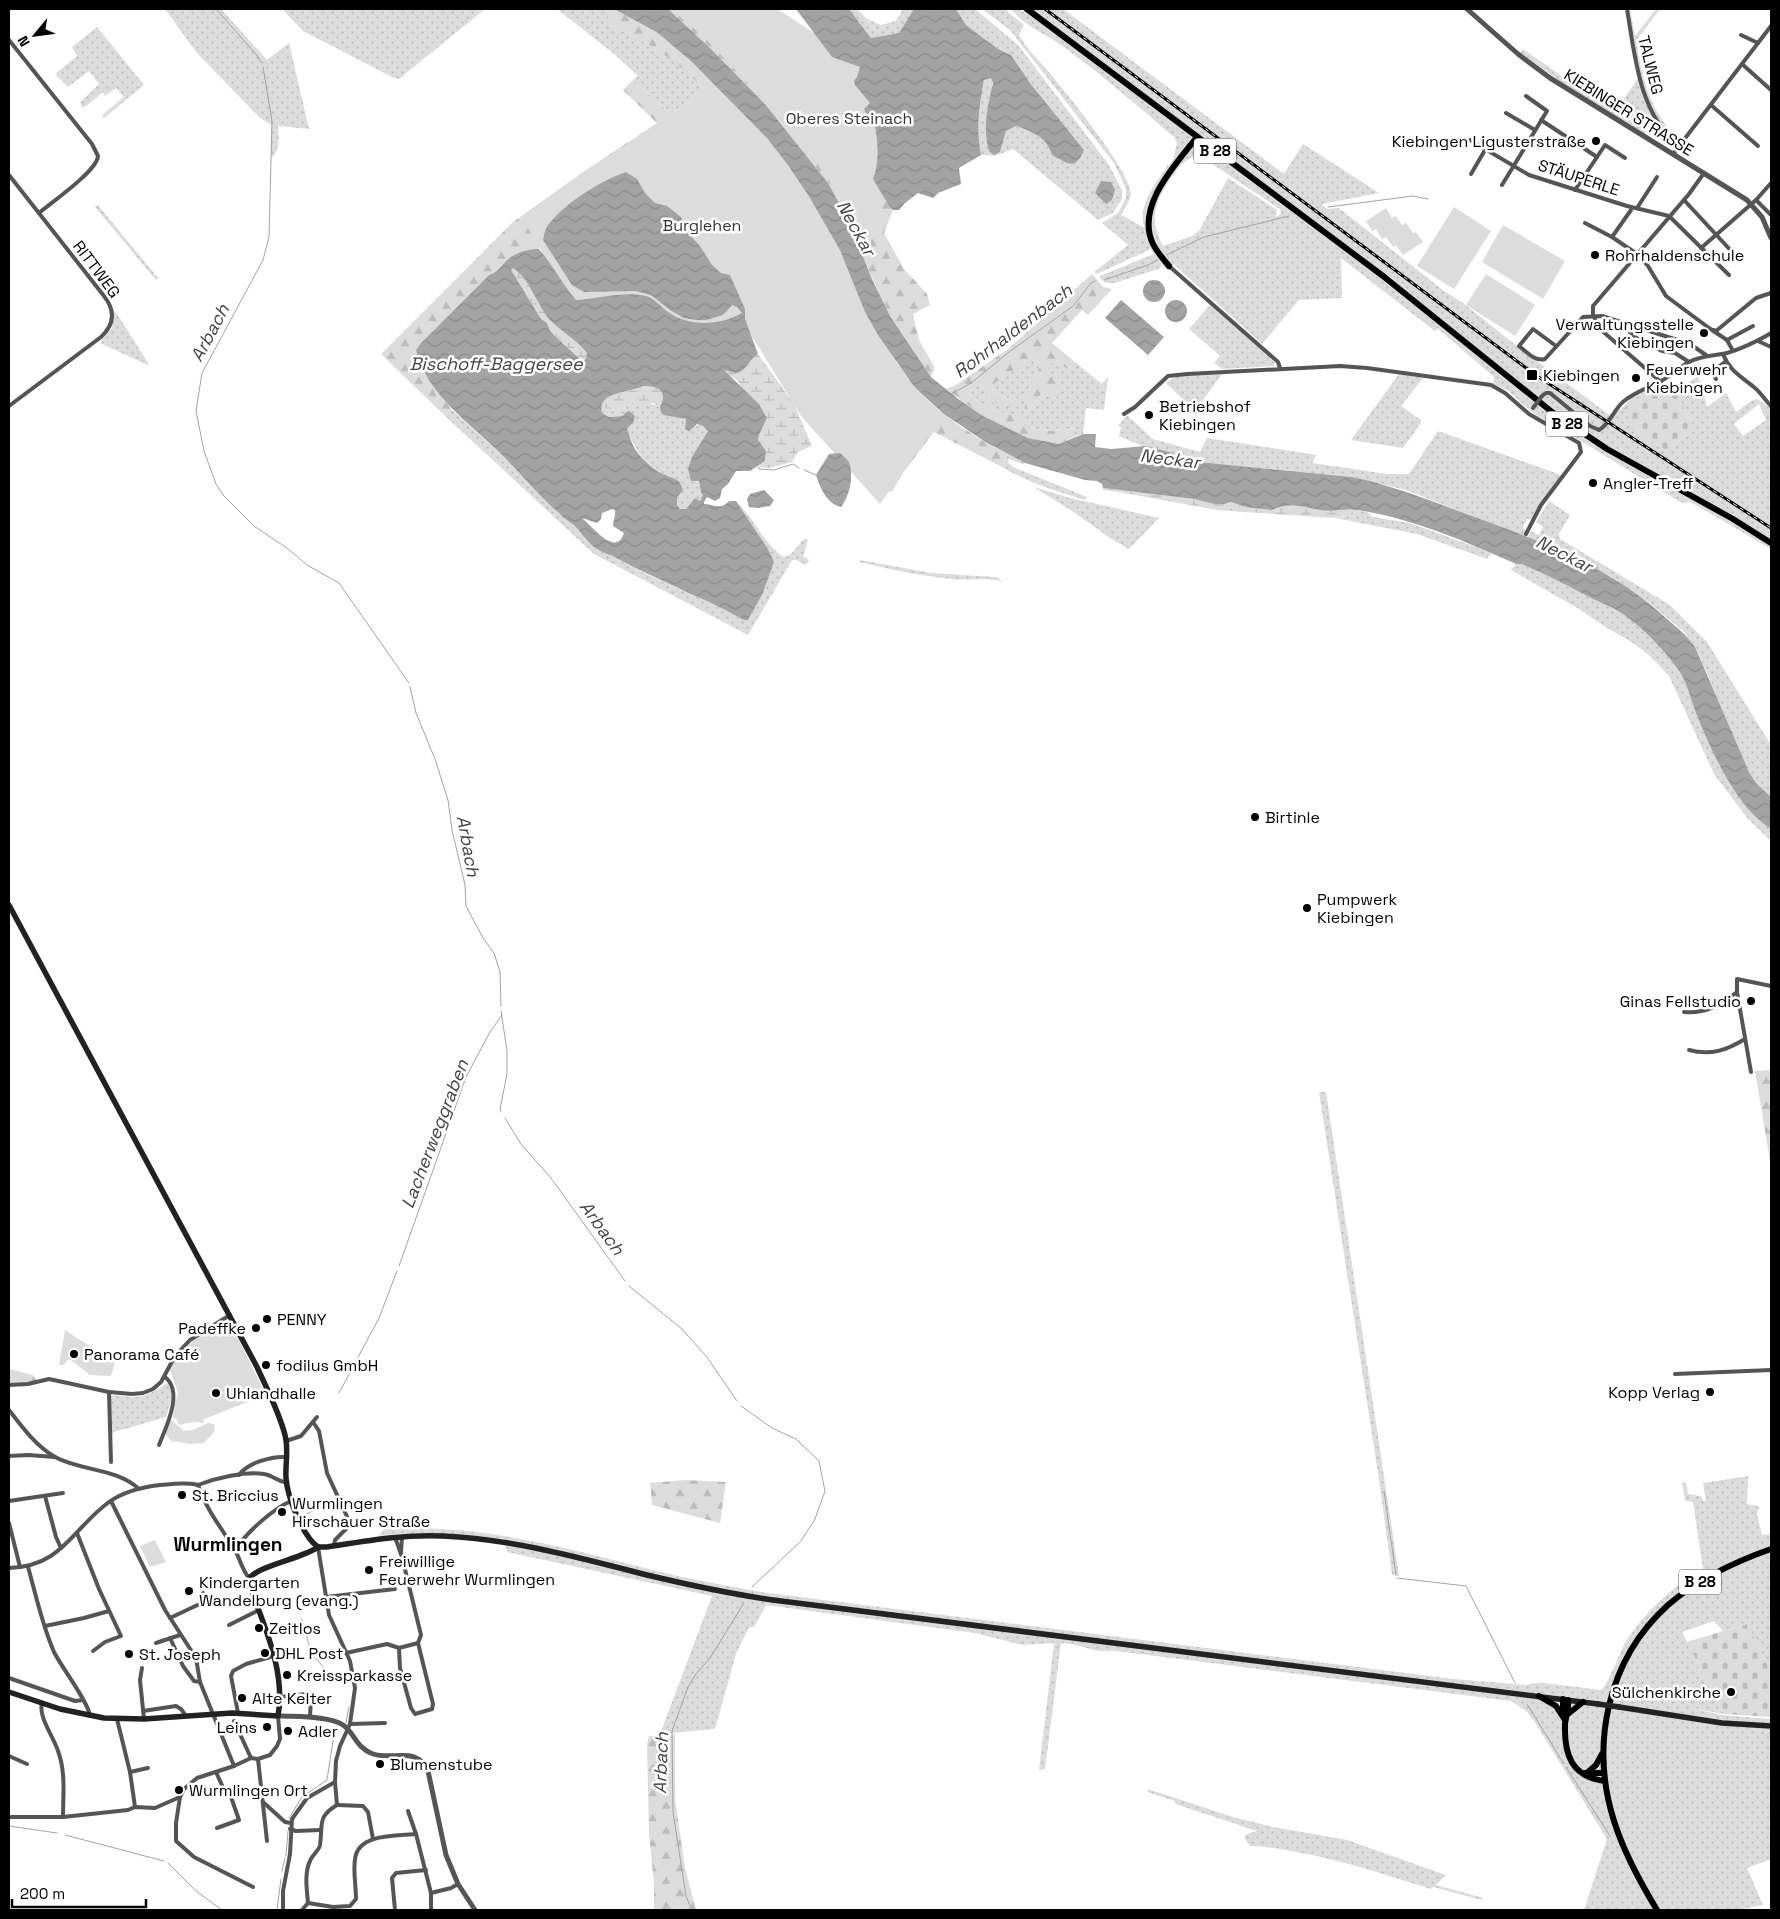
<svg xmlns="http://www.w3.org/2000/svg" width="1780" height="1919" viewBox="0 0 1780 1919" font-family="'Space Grotesk',sans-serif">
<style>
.grass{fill:url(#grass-dots);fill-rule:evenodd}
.forest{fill:url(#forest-firs)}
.wetland{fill:url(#wetland-marsh)}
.cemetery{fill:url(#cemetery-stones)}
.park{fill:#dcdcdc}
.water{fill:url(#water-waves);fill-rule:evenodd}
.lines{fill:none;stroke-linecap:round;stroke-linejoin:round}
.stream{stroke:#a3a3a3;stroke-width:1}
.primary-casing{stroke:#dbdbdb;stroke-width:9}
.minor{stroke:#555;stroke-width:4}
.tertiary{stroke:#555;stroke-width:5}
.secondary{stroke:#222;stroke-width:5.5}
.primary{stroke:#000;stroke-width:6}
.rail-casing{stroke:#000;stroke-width:3}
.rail{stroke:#fff;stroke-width:1;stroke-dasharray:4;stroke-linecap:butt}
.minor-bridge{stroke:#555;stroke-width:4}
.secondary-bridge{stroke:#222;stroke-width:5.5}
.poi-dot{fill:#000;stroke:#fff;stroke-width:2}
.labels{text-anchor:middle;stroke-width:5;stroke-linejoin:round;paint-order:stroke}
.shield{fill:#fff;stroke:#4c4c4c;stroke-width:1}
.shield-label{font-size:15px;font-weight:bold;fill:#000}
.street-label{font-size:16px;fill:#000;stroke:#fff}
.park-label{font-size:16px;fill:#333;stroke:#fff}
.poi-label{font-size:16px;fill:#000;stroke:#fff;text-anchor:start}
.water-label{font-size:18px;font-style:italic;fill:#444;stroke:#fff}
.quarter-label{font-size:19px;font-weight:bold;fill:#000;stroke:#fff}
</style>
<defs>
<pattern id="grass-dots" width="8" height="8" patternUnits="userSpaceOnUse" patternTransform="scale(1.25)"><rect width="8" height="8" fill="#dcdcdc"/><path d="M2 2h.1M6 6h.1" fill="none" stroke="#bbb" stroke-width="1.8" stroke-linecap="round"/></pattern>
<pattern id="forest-firs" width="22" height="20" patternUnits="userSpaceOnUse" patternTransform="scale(1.25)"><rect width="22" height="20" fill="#dcdcdc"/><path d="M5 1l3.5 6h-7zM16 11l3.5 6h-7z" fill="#bbb"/></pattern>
<pattern id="wetland-marsh" width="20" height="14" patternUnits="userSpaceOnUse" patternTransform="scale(1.25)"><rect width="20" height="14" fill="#dcdcdc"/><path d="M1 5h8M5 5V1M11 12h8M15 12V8" fill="none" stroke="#bbb"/></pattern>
<pattern id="cemetery-stones" width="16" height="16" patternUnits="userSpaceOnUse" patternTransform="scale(1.25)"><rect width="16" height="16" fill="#dcdcdc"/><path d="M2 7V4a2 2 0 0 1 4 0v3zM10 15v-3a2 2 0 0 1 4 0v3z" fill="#bbb"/></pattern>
<pattern id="water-waves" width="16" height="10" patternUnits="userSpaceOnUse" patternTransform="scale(1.25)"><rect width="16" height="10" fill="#a3a3a3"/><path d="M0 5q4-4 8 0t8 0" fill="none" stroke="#8b8b8b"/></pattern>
</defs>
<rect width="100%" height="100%" fill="#fff"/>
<!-- grass -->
<g class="grass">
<path d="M 165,9 L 221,9 L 267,60 L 289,43 L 309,129 L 278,126 C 279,137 280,147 273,157 L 271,156 L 271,125 L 259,117 L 196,52 Z"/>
<path d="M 282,9 L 485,9 L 399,79 L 394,78 L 303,31 Z"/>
<path d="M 557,9 L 608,9 L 608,20 L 610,25 C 645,40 676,59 702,87 C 695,100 682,107 670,114 L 633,80 L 638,76 L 613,53 Z"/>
<path d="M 849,9 L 857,9 L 867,19 L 881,25 L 896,21 L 902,11 L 901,9 L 914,9 L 899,33 L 871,38 Z"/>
<path d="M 956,9 L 975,9 L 981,14 L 1018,45 L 1109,165 L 1122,190 L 1122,199 L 1113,213 L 1098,220 L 1013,149 L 995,156 L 981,155 C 976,128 979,107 984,80 L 991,77 C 995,87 989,98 988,108 C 985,123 985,137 989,151 L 1000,152 L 1006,131 L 1016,126 L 1034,132 L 1049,145 L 1084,150 L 1030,83 L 1011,55 L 998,49 L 966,25 Z"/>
<path d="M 982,9 L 1006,9 L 1009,13 L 1024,25 L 1019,35 C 1026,49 1038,59 1048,71 C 1065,91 1131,172 1131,194 C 1130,201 1124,209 1121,215 L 1145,228 C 1136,209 1156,182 1167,167 L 1167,163 L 1169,168 C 1165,175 1159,181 1155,188 C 1146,206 1142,228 1151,247 L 1149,250 L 1097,274 L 1094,272 L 1128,245 L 1102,223 L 1118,213 L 1126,198 L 1126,189 L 1114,163 L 1010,30 Z"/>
<path d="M 1011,9 L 1019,9 L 1028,15 L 1032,9 L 1063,9 L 1284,174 L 1303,144 L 1379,193 L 1322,204 L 1327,209 L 1339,208 L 1444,291 L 1463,303 L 1513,343 L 1612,417 L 1632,398 L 1663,383 L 1667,391 L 1648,391 L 1634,425 L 1641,435 L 1666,450 L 1695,430 L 1675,390 L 1697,377 L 1701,382 L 1707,407 L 1726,393 L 1736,412 L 1751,401 L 1757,399 L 1771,408 L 1771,549 L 1689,501 L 1685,503 L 1680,502 L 1576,438 L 1536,415 L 1507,390 L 1493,384 L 1494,377 L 1437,328 L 1436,332 L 1341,258 L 1342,298 L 1299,300 L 1262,344 L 1168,259 C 1141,227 1152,205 1172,173 L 1178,172 C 1163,180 1154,206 1155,223 C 1156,231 1159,238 1163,246 L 1192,236 L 1199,231 L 1228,178 L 1274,208 L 1277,210 L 1276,218 L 1281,213 L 1280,209 L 1200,156 L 1194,156 L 1180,165 L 1173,160 L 1177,143 L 1174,137 C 1138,106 1102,75 1064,47 C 1047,35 1023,25 1011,9 ZM 1759,404 L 1766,420 L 1743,436 L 1734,424 Z"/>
<path d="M 1628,9 L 1630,9 L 1635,36 L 1656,9 L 1660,9 L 1636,41 C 1642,75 1647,101 1669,129 L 1667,131 C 1639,98 1635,50 1628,9 Z"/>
<path d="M 97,27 L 144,85 L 104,118 L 102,115 L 124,97 L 116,88 L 105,96 L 103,92 L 85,107 L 82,107 L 80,102 L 99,84 L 89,71 L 68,87 L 55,74 L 77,56 L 72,47 Z"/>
<path d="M 1523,49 L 1573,84 L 1651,133 L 1643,133 L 1560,81 L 1520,53 Z"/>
<path d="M 1638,78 L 1646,103 L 1657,126 L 1654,130 L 1617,109 Z"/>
<path d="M 98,205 L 158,278 L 156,280 L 95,207 Z"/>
<path d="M 1154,254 L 1162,263 L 1161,268 L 1115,283 L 1106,283 L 1100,278 L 1100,276 Z"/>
<path d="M 1210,305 L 1274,362 L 1274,366 L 1222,369 L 1214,363 L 1220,356 L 1189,329 Z"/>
<path d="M 114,311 L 119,317 L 150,366 L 102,344 L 101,341 L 112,328 Z"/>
<path d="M 1031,358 L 1041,364 L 1030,388 L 1024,409 L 1025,412 L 1027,413 L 1041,394 L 1056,398 L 1047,373 L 1049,362 L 1057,363 L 1068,369 L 1075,362 L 1102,384 L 1108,377 L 1104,410 L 1086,408 L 1083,434 L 1078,435 L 1074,428 C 1054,433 1043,431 1024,427 L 1022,418 C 1001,413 984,409 968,394 L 980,384 L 990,402 L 1015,402 L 994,393 L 991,386 Z"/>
<path d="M 1222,374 L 1195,411 L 1166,383 C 1176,372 1208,374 1222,374 Z"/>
<path d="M 1399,374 L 1423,378 L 1401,406 L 1421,420 L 1421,423 L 1403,448 L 1351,440 Z"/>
<path d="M 632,403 C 642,404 651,402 660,407 L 661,413 L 686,419 L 685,429 C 697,426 699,421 708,431 L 702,443 L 696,482 L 699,481 L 701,492 L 704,495 L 700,501 L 695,498 L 686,509 L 680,509 L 677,505 L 677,497 L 683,488 C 673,474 672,480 661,473 C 635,455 633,444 623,416 L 609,417 L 602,413 L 600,407 L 616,410 Z"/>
<path d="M 451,409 L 501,454 L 532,487 L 560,514 L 573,524 L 595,547 L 642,572 L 677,588 L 694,594 L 744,620 L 748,620 L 762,595 L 768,549 L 736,501 C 754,518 763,543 784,557 L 791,554 L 805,538 L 808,540 L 803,556 L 809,560 L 806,565 L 796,560 L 792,560 L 748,635 L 594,554 L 443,414 Z"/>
<path d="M 1126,416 L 1128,416 L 1153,439 L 1200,452 L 1207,438 L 1317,455 L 1312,463 L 1387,474 L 1409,474 L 1438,431 L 1561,475 L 1532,520 L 1527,519 L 1523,527 L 1526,531 L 1524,536 L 1406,490 L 1352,477 L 1199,462 C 1172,457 1144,448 1119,436 L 1121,427 L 1118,426 Z"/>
<path d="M 1008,454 L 1025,463 L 1023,464 L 1009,459 L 1008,462 L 1013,467 L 1087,497 L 1085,500 C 1057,491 1028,483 1002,467 Z"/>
<path d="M 1034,487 L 1070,498 L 1159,518 L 1129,549 L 1110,538 L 1075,513 Z"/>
<path d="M 1549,501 L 1570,515 L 1559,534 L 1560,539 L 1670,605 L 1707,642 L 1771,745 L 1771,797 L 1756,783 L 1749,772 L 1740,754 L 1706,671 L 1695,647 L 1685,633 L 1651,604 L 1610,576 L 1528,537 L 1531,531 L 1539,535 L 1543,527 L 1536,522 Z"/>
<path d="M 1357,510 L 1367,512 L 1373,517 L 1410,523 L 1492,553 L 1487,559 L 1417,534 L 1335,518 L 1352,515 Z"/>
<path d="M 860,560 L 931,573 L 996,577 L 1003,582 C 987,577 968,581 952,579 C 920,576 890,569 859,562 Z"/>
<path d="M 1516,564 L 1522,564 C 1544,574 1566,584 1587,596 C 1594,600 1603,602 1611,607 C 1634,618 1663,647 1677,668 C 1687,681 1690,698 1696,713 C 1711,751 1736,807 1771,829 L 1771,841 L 1748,819 L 1714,774 L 1669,676 L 1650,656 L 1633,643 L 1604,626 L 1579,609 L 1511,570 Z"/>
<path d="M 1319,1092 L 1326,1092 L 1399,1576 L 1392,1575 L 1380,1486 Z"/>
<path d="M 167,1383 C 175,1392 170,1406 166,1417 L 111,1433 L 110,1396 C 118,1394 123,1396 130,1397 C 145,1398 155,1391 167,1383 Z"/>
<path d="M 1748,1476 L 1747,1504 L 1759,1506 L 1757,1514 L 1762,1535 L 1771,1534 L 1771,1672 L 1747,1624 L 1723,1631 L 1714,1621 L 1682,1632 L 1724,1714 L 1694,1709 L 1722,1715 L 1771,1719 L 1771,1859 L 1747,1868 L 1763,1905 L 1737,1910 L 1584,1910 L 1607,1839 L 1536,1724 L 1527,1712 L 1511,1701 L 1116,1651 L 1098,1651 L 1072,1644 L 1061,1643 L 1045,1769 L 1039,1770 L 1054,1643 L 1022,1645 L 975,1633 L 766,1605 L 754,1627 L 749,1627 L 736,1654 L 715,1729 L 660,1734 L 712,1596 L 507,1552 L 504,1539 C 462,1534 420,1530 378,1536 L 385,1529 C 480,1523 569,1549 661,1572 C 694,1580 728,1586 761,1592 L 1454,1679 L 1526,1685 L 1536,1683 L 1545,1683 L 1601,1690 C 1607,1687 1620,1652 1625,1643 C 1644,1612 1672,1587 1703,1569 L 1693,1502 L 1685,1501 L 1682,1483 L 1686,1482 L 1688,1494 L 1701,1496 L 1703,1501 L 1706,1501 L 1703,1483 Z"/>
<path d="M 1148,1789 L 1233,1817 L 1273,1827 L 1347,1840 L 1446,1875 L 1436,1885 L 1483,1898 L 1482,1900 L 1433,1887 L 1431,1889 C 1386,1875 1342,1860 1296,1852 C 1280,1849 1265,1846 1250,1846 L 1245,1839 L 1245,1835 L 1257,1831 L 1175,1804 L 1175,1801 L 1147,1792 Z"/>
</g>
<!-- forest -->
<g class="forest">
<path d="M 608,9 L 614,9 L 658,33 L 693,63 L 751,121 L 892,357 C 899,366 906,376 913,385 C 938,414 974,437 1008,454 L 1002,467 L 934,432 L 903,473 L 892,492 L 876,484 L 817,346 L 543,240 L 539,249 C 523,249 505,269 489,275 L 422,342 L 447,403 L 451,409 L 443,414 L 381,354 L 513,222 L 586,170 L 657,123 L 623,90 L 633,80 L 670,114 C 682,107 695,100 701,86 C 675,59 645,40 610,25 L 608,20 Z"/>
<path d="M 668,9 L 695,9 L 806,52 L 889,206 L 893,210 L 884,233 L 904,269 L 927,294 L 930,305 L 913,314 L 919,340 L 935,368 L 931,377 L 890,316 L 828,183 L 765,104 L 711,49 Z"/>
<path d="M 1092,274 L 1103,287 L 1112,289 L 1088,315 L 1082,310 L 1052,343 L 1075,362 L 1068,369 L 1057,363 L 1049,362 L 1048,373 L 1057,375 L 1061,386 L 1056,398 L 1041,394 L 1027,413 L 1025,412 L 1024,409 L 1030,388 L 1041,364 L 1031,358 L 991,386 L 994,393 L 1015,402 L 1013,405 L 990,402 L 980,384 L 968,394 C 984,409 1002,413 1023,418 L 1024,427 C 1044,431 1055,433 1074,428 L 1078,435 L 1059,444 L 1028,438 L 983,416 L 946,389 L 956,385 L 1008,349 Z"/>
<path d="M 1771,1070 L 1771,1167 L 1755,1071 Z"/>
<path d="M 9,1369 L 33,1375 L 37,1381 L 9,1385 Z"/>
<path d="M 685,1480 L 726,1482 L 720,1523 L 652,1505 L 650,1483 Z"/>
<path d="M 675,1734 L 675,1799 L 685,1868 L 696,1910 L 654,1910 L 654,1883 L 649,1834 L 647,1744 L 649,1736 Z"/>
</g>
<!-- wetland -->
<g class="wetland">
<path d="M 513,267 C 530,279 536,303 549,319 C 561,332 576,339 587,353 L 585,360 L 581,360 L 558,339 L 550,331 L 547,323 L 541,319 L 510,269 Z"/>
<path d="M 758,354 L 794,404 L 812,446 L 798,452 L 792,462 L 770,468 L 758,467 L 765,461 L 766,451 L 758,441 L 759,435 L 767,418 L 759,404 L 743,390 L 738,381 L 724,371 L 724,369 C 738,372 747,368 754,356 Z"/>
<path d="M 643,386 C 658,386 668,390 660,407 L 653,403 L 644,405 L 632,403 L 616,410 L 600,407 C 605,390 630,394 643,386 Z"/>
<path d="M 1103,488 L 1194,499 L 1214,504 L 1224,504 L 1231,502 L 1246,507 L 1280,505 L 1313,507 L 1321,510 L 1357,510 L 1352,515 L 1334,518 L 1244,512 L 1217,510 L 1119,492 L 1103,490 Z"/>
</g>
<!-- cemetery -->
<g class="cemetery">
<path d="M 1675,390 L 1695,430 L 1666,450 L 1641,435 L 1634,425 L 1631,423 L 1630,419 L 1623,409 L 1648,391 Z"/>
<path d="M 1747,1624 L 1771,1672 L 1771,1717 L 1724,1714 L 1687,1642 Z"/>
</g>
<!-- park -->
<g class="park">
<path d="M 671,9 L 777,9 L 911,95 L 866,260 L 827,176 L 779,116 L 701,34 Z"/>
<path d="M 711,78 L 786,157 L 839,243 L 871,318 L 899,367 L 925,398 L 944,415 L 880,504 L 801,416 L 750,333 L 595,338 L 524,222 L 526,216 L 613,153 L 682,109 L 688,108 Z"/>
<path d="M 1454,207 L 1491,231 L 1454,289 L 1417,266 Z"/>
<path d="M 1386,208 L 1392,218 L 1396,216 L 1402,225 L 1406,223 L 1413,233 L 1416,232 L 1423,242 L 1403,255 L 1396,245 L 1393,247 L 1386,237 L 1382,239 L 1376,229 L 1372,231 L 1366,221 Z"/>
<path d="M 1503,225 L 1565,261 L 1543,299 L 1482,262 Z"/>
<path d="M 1486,274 L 1535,305 L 1515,336 L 1466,305 Z"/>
<path d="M 229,1320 L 266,1395 L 204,1419 L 203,1423 L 193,1422 L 179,1425 L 176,1418 L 173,1418 L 175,1404 L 178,1393 L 170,1370 C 186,1340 201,1335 229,1320 Z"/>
<path d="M 65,1330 L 115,1363 L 111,1376 L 90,1375 L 71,1360 L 67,1360 L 64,1365 L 59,1365 Z"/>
<path d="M 170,1419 L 184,1431 L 193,1430 L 208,1423 L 214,1424 L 215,1431 L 204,1443 L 192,1444 L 171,1441 L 165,1433 Z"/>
<path d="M 155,1540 L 166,1562 L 150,1567 L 140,1546 Z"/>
</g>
<!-- water -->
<g class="water">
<path d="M 614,9 L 668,9 L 711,49 L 765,104 L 828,183 L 849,222 L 872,279 L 890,316 L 931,377 L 957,398 L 983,416 L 1028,438 L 1059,444 L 1083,434 L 1096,434 L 1095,447 L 1111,449 L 1146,446 L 1173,453 L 1177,457 L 1199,462 L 1352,477 C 1395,486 1434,502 1475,517 C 1543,542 1612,568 1666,618 C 1678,629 1685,633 1695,647 L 1749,772 L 1756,783 L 1771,797 L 1771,829 C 1736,807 1711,751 1696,713 C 1690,698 1687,681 1677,668 C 1662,647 1635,619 1611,607 C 1603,603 1594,600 1587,596 C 1566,584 1544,574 1522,564 L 1516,564 C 1467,542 1411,518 1358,510 C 1346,508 1332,512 1320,510 C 1305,506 1285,502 1272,510 L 1246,507 L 1231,502 L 1224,504 L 1214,504 L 1194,499 L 1103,488 L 1102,484 L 1097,481 L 1085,480 L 1025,463 L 984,441 L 944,414 L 926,398 L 913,385 L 878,335 L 865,312 L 840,250 L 810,198 L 788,165 L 767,138 L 693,63 L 658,33 Z"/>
<path d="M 796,9 L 849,9 L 871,38 L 899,33 L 914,9 L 956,9 L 966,25 L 998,49 L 1011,55 L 1030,83 L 1084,150 L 1080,158 L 1074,164 L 1067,163 L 1052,155 C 1047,137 1033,132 1016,126 L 1006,131 L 1000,152 L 994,155 L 989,151 C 982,128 988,105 993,83 L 991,78 L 984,80 C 979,107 976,128 981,155 L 959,168 L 961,184 L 938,193 L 933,198 L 918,193 L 905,203 L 899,210 L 893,210 L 889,206 L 873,179 C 880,161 878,140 874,121 L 867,116 L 864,109 L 870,103 L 855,85 L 854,81 L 857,77 L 860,67 L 832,57 Z"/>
<path d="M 626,172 L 637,179 L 645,193 L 655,203 L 667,206 L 681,217 L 687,232 L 700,246 L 712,265 L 721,273 L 730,275 L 745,309 L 745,319 L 758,354 C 751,357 745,373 736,373 C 733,373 727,370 724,370 L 759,404 L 767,418 L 759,435 L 758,440 L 766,451 L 765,461 L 750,471 L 736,471 L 728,484 L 722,489 L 720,498 L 715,501 L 707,497 L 704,502 L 704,504 C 715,505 721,510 729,501 L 736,501 L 768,549 L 774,562 L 762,595 L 748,620 L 744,620 C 703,597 659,581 618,559 C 610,554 602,553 594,547 C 587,541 581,532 574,525 C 569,521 563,518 559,513 C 538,495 520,473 501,454 C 469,422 428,396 416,350 L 422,342 L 489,275 C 502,270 502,263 511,257 C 518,252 530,249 539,249 C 553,265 562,284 576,300 C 599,299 623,291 646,296 C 654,298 661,307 668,312 C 689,327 719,326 742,313 L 737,307 L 732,305 L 723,315 L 706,320 L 696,320 L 684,318 L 670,310 L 651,295 L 636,291 L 584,292 L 572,285 L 543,240 C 544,235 545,229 548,225 C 565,203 600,181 626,172 ZM 513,268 C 530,279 536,303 549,319 C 561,332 576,339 587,353 L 585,360 L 581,360 L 558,339 L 550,331 L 547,323 L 541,319 L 511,270 ZM 643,386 C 658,386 668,390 660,407 L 661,413 L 664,415 L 686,419 L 685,429 L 689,431 L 697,424 L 703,426 L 708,431 L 692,457 L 688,469 L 691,481 L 699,481 L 701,492 L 703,495 L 700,501 L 695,498 L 686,509 L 680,509 L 677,505 L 677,497 L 683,490 C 680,477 672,479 663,474 C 652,469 636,454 632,443 C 630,438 629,433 627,428 L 633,423 L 635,416 L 629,411 L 625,413 L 623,416 L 609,417 L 602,413 C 596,391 631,393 643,386 ZM 612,509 L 615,510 C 616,516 613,520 613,526 L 624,533 C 616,558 592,526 582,518 L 597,523 L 601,519 L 602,513 Z"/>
<path d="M 1101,181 L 1111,182 L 1115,190 L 1112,200 L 1106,204 L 1095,193 Z"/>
<circle cx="1154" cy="291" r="11"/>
<circle cx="1176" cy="311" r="11"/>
<path d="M 1121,300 L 1164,337 L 1148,355 L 1105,318 Z"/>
<path d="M 840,453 C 843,456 847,459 849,462 C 854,476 850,495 841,507 C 827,504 820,488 816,475 L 829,454 Z"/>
<path d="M 764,490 L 774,500 L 770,506 L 758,508 L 749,507 L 747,499 L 750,494 Z"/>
</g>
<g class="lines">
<!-- stream -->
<g class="stream">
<path d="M 216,9 L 255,53 L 261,62"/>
<path d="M 263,67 L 272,121 L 269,237 L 263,260 L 202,373 L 196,411 L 204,451 L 216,484 L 223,495 L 254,526 L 287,548 L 307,565 L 339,583 L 409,683"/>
<path d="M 1328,207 L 1413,196 L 1428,199"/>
<path d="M 1164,256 L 1204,237 L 1289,216"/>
<path d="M 1104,280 L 1148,265 L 1159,259"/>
<path d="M 951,394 L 971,383 L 1009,352 L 1073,306 L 1091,283 L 1095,281"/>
<path d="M 758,467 L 759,469 L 774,470 L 793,464 L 799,468"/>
<path d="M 804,470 L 816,475"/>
<path d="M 410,687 L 416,713 L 435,759 L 448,800 L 452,830 L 465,885 L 466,906 L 483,938 L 494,953 L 500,972 L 501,1006"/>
<path d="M 501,1011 L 507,1051 L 507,1074 L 500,1109 L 501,1112"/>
<path d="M 505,1118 L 521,1144 L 551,1178 L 625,1281"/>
<path d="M 399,1266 L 466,1077 L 490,1032 L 502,1015"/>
<path d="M 629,1286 L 682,1329 L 706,1356 L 737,1401"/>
<path d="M 339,1393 L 379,1318 L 397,1271"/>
<path d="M 741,1406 L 772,1428 L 796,1439 L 819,1461 L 825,1491 L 815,1519 L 801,1541 L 752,1587"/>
<path d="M 1384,1491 L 1396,1575"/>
<path d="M 303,1516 L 335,1499"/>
<path d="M 1397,1578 L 1466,1586 L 1515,1683"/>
<path d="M 302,1619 L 311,1653 L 334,1679"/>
<path d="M 1527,1704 L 1564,1764"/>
<path d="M 346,1723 L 349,1707"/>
<path d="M 1566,1767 L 1610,1836"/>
<path d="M 289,1818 L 302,1797 L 327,1780 L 334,1734 L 339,1730"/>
<path d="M 9,1826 L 57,1833"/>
<path d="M 65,1835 L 164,1861"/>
<path d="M 286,1856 L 288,1831"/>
<path d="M 168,1863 L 196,1891 L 222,1910"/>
<path d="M 282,1871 L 285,1858"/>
<path d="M 277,1910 L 281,1879"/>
<path d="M 692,1910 L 686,1896 L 673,1812 L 672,1731 L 688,1687 L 696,1674 L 710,1658 L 744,1603"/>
</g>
<!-- primary casing -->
<g class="primary-casing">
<g id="primary">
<path d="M 1027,9 L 1383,276 L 1552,412 L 1607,449 L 1733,519 L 1771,543"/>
<path d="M 1169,266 C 1163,259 1157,252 1153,244 C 1135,206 1176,164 1197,137"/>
<path d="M 1539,1696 L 1556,1706 L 1565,1720"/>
<path d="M 1568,1700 C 1569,1709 1566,1716 1565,1724 C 1564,1754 1571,1777 1605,1781"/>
<path d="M 1563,1714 L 1563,1699"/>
<path d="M 1568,1714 L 1583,1702"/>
<path d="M 1585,1773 L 1604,1773"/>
<path d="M 1587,1773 L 1596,1765 L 1602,1754"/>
<path d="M 1657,1910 C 1640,1882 1624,1853 1614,1821 C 1590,1745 1607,1660 1668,1605 C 1698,1579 1734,1562 1771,1549"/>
</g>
</g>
<!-- minor -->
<g class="minor">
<path d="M 1627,9 C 1635,57 1639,113 1679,147"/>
<path d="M 1741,35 L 1758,43"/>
<path d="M 9,40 L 92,144 L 98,156 C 97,171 52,202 39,213"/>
<path d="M 1742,64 L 1771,90"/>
<path d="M 1711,105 L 1758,146"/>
<path d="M 1506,113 L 1535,130"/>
<path d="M 1541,120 L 1597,157"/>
<path d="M 1470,140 L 1529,175 L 1627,206 L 1669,216 L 1729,275"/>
<path d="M 1673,154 L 1771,26"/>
<path d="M 1471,174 L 1485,150"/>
<path d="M 9,175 L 104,296 C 115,310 115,324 101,337 L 9,406"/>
<path d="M 1502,185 L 1547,111 L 1526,96"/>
<path d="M 1575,190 L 1605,145 L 1625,158"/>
<path d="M 1684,200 L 1735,255"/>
<path d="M 1756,200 L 1771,215"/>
<path d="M 1637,208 L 1657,177"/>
<path d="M 1585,223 L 1612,237 L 1637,254 L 1648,266 L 1666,296 L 1709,328 L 1727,340 L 1733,351"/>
<path d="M 1612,237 L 1631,210"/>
<path d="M 1701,248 L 1756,200 L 1771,183"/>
<path d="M 1169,266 L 1278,362 L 1280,368"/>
<path d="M 1628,325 L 1630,332 L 1639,340 L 1662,351 L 1675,353 L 1689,362"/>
<path d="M 1714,330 L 1716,331 L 1756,298 L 1771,293"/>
<path d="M 1727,340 L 1753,326"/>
<path d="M 1758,341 L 1771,347"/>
<path d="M 1556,346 L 1533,329 L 1519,346 C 1527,352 1535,362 1545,359 L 1583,317 L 1602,316 L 1690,344 L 1706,355"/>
<path d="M 1723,354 C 1730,372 1741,376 1755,388 C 1761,393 1765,400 1771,406"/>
<path d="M 1716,379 L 1712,372 L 1726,361"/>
<path d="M 1661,382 L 1600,329 L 1593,315 L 1593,306 L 1689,194 L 1704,173"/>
<path d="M 1542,396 L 1546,393 L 1550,393 L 1590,426 L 1599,430 C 1610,424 1614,409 1624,401 C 1635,392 1648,388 1661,381 C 1671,376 1679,367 1689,362 C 1700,356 1711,356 1722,354 C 1735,352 1760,340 1771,333"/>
<path d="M 1124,414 L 1135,407 L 1168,376 L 1187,374 L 1340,366 L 1367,368 L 1491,385 L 1505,393 L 1529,414 L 1579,443 L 1581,452 L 1541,505 L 1526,534"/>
<path d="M 1684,1012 C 1706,1014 1720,1005 1737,992"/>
<path d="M 1689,1050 C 1711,1056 1727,1050 1745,1039"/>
<path d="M 1751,1072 L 1737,992 L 1737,979 L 1771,986"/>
<path d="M 1675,1374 L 1771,1370"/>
<path d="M 9,1385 L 28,1384 L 49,1379 L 109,1392 L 132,1394 L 143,1393 L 153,1389 L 161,1382 L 175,1356 L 190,1340 L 230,1315"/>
<path d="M 109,1392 L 111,1462"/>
<path d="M 9,1410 C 22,1427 36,1446 55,1457 C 81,1471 116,1468 139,1489"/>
<path d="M 313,1422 L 319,1431 L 327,1473 L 349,1521 L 349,1526 L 335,1540 L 334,1546"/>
<path d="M 286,1441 L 301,1436 L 317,1417"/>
<path d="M 159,1445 C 166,1427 184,1392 165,1377"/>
<path d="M 9,1456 L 28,1455 L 55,1457"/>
<path d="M 239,1475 C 247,1463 272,1456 286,1457"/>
<path d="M 198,1485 C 206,1509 222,1529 235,1550 C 240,1559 242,1570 249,1578"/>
<path d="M 198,1485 C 216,1478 245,1471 264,1474 C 273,1475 277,1482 286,1482"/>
<path d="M 45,1496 L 56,1537 L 61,1548"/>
<path d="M 9,1501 L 63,1493"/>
<path d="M 111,1501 L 165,1610 L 196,1658 L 200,1682 L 234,1766"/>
<path d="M 9,1523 L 20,1567"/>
<path d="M 77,1533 L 99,1589 L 121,1636 L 105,1642 L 93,1651"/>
<path d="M 395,1537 L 402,1557 L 421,1635 L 418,1643 L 433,1704 L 432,1709 L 415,1714 L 411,1708 L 400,1668 L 399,1648"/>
<path d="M 235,1551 C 244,1534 273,1509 291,1501"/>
<path d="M 401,1552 L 402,1537"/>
<path d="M 28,1567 C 36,1595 42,1625 54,1652 C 62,1668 89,1703 90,1716"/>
<path d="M 9,1568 C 63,1566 71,1530 109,1502 C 123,1492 143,1487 160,1485 C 173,1484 185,1482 198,1485"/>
<path d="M 326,1597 L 395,1589"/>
<path d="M 170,1618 L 206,1601 L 203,1593"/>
<path d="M 229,1625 L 259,1610"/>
<path d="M 45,1626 L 84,1618 L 109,1611"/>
<path d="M 170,1638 L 183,1666 L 194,1681 L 200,1682"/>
<path d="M 156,1643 L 180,1635"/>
<path d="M 346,1653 L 387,1644 L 399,1648 L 418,1643"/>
<path d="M 142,1668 L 140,1680 L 144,1719"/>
<path d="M 9,1678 L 75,1701 L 83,1700"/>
<path d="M 280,1697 L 306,1694 L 311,1697 L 310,1717"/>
<path d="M 42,1704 C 38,1716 54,1738 58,1751 C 66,1772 63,1796 63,1817"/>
<path d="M 143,1711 L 176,1706 L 181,1709 L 186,1716"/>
<path d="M 238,1713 L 231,1676 L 233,1671 L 246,1664 L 274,1656"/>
<path d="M 117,1719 L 130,1772 L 135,1807"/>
<path d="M 234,1721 L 251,1758"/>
<path d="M 350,1724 L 385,1723"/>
<path d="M 9,1756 L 27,1764"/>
<path d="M 258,1759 L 267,1841"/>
<path d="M 130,1772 L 148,1768"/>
<path d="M 216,1772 L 225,1792 L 231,1797 L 239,1820 L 217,1828"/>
<path d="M 263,1802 L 285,1822 L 291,1823"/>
<path d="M 337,1805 L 363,1806 L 368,1812 L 373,1839"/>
<path d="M 408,1811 L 416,1834 L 431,1893"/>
<path d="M 9,1817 L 63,1817 L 128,1810 L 135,1807 L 155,1808 L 180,1797"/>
<path d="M 290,1829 L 296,1831 L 320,1830"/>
<path d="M 253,1887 L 194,1857 L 176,1841 L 176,1823 L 180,1797 L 184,1789 L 197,1778 L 234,1766 L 251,1758 L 258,1759 L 270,1755 L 277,1746 L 280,1739 L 278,1716"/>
<path d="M 308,1903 C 307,1891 304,1873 310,1861 C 312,1855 319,1851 320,1845 C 323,1824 317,1817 337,1805 L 335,1782 L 336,1761 L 340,1746 L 350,1724 L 355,1688 L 350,1661 L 329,1615 L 318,1547"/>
<path d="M 283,1910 L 283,1891 L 290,1854 L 292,1819 L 307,1798 L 335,1782"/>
<path d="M 302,1910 L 308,1903 L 333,1907 L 350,1906 L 356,1899 C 356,1886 353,1871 355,1859 C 358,1833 397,1836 416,1834"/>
<path d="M 395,1910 L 392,1878 L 396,1873 L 426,1870"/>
<path d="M 431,1910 L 431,1893 L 451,1888 L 458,1884"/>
</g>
<!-- tertiary -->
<g class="tertiary">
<path d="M 1467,9 L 1518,54 L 1550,78 L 1747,200 L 1762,217 L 1771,238"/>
<path d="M 278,1716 C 294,1716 330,1716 343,1725 C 355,1733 355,1747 373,1754 C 394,1761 416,1745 428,1771 L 446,1855 L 458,1884 L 475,1910"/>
</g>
<!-- secondary -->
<g class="secondary">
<path d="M 9,905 L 257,1367 C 267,1389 279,1412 285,1435 C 289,1450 285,1464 286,1478 C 287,1496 303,1537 318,1547"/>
<path d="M 318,1547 L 327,1547 C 366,1541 403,1534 443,1536 C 513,1539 580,1558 647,1575 C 689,1585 731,1594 773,1600 L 1598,1704"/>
<path d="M 9,1692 L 60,1709 L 104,1718 L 144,1719 L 232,1713 L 278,1716 C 286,1671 264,1626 249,1584 L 249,1579 C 256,1566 304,1558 318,1547"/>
<path d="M 1619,1707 L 1722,1723 L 1771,1726"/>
</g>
<!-- primary -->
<use href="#primary" class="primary"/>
<!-- rail casing -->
<g class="rail-casing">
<path id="rail" d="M 1045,9 L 1537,376 L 1771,528"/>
</g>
<!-- rail -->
<use href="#rail" class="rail"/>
<!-- minor-bridge -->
<path class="minor-bridge" d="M 1533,408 L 1542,396"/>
<!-- secondary-bridge -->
<path class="secondary-bridge" d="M 1598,1704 L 1619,1707"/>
</g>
<!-- markers -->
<g class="poi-dot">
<circle cx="1596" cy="141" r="5"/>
<circle cx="1595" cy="255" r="5"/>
<circle cx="1704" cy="333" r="5"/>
<rect x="1526" y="369" width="12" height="12" rx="2.5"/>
<circle cx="1636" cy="378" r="5"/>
<circle cx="1149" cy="415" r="5"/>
<circle cx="1593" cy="483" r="5"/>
<circle cx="1255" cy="817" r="5"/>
<circle cx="1307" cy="908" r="5"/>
<circle cx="1751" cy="1001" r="5"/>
<circle cx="267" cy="1319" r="5"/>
<circle cx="256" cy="1328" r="5"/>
<circle cx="74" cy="1354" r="5"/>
<circle cx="266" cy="1365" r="5"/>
<circle cx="1710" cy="1392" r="5"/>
<circle cx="216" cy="1393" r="5"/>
<circle cx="182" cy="1495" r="5"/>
<circle cx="282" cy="1512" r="5"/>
<circle cx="369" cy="1570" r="5"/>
<circle cx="189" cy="1591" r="5"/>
<circle cx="259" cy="1628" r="5"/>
<circle cx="265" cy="1653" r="5"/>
<circle cx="129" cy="1654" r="5"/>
<circle cx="287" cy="1675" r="5"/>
<circle cx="1731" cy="1692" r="5"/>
<circle cx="242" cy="1698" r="5"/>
<circle cx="267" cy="1727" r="5"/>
<circle cx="288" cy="1731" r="5"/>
<circle cx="380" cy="1764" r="5"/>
<circle cx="179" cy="1790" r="5"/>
</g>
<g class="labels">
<!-- shield labels -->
<g class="shield">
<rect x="1194" y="138.5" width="42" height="25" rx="4"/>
<rect x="1546" y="411.5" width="42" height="25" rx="4"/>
<rect x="1679" y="1569.5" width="42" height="25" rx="4"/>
</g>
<g class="shield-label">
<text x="1215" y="156">B 28</text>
<text x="1567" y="429">B 28</text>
<text x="1700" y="1587">B 28</text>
</g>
<!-- street labels -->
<g class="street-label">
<text transform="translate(1651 65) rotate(76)" y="6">TALWEG</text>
<text transform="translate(1629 112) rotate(32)" y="6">KIEBINGER STRASSE</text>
<text transform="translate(1579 177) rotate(18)" y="6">STÄUPERLE</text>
<text transform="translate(97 269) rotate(53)" y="6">RITTWEG</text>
</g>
<!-- park labels -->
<g class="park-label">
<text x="849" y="124">Oberes Steinach</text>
<text x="702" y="231">Burglehen</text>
</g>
<!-- poi labels -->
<g class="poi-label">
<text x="1586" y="147" text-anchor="end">Kiebingen Ligusterstraße</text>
<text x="1605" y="261">Rohrhaldenschule</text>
<text x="1694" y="330" text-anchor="end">Verwaltungsstelle<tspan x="1694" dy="18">Kiebingen</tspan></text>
<text x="1646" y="375">Feuerwehr<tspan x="1646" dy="18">Kiebingen</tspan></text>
<text x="1543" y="381">Kiebingen</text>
<text x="1159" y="412">Betriebshof<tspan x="1159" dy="18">Kiebingen</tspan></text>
<text x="1603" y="489">Angler-Treff</text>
<text x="1265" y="823">Birtinle</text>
<text x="1317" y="905">Pumpwerk<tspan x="1317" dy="18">Kiebingen</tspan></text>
<text x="1741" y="1007" text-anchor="end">Ginas Fellstudio</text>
<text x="277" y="1325">PENNY</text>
<text x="246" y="1334" text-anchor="end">Padeffke</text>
<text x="84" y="1360">Panorama Café</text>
<text x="276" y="1371">fodilus GmbH</text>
<text x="1700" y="1398" text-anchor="end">Kopp Verlag</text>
<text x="226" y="1399">Uhlandhalle</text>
<text x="192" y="1501">St. Briccius</text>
<text x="292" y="1509">Wurmlingen<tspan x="292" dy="18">Hirschauer Straße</tspan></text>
<text x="379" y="1567">Freiwillige<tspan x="379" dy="18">Feuerwehr Wurmlingen</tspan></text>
<text x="199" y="1588">Kindergarten<tspan x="199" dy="18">Wandelburg (evang.)</tspan></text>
<text x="269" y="1634">Zeitlos</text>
<text x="275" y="1659">DHL Post</text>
<text x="139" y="1660">St. Joseph</text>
<text x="297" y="1681">Kreissparkasse</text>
<text x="1721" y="1698" text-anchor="end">Sülchenkirche</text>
<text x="252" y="1704">Alte Kelter</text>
<text x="257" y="1733" text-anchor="end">Leins</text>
<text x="298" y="1737">Adler</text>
<text x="390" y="1770">Blumenstube</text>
<text x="189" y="1796">Wurmlingen Ort</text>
</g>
<!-- water labels -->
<g class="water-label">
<text transform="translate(856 228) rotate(61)" y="6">Neckar</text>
<text transform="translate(1013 331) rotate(-37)" y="6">Rohrhaldenbach</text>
<text transform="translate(210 333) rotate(-62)" y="6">Arbach</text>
<text x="496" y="370">Bischoff-Baggersee</text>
<text transform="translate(1170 459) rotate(7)" y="6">Neckar</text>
<text transform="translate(1564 554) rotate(27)" y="6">Neckar</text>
<text transform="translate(468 846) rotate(80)" y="6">Arbach</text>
<text transform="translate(435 1134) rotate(-69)" y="6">Lacherweggraben</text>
<text transform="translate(602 1228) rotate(54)" y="6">Arbach</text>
<text transform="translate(661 1763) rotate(-88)" y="6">Arbach</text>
</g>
<!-- quarter labels -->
<g class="quarter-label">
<text x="228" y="1551">Wurmlingen</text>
</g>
</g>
<!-- border -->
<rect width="1780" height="1919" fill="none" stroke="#000000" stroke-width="20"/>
<!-- north arrow -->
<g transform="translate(35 35) rotate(241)" stroke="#ffffff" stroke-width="4" paint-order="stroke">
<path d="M0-4L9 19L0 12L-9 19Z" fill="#000000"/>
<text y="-8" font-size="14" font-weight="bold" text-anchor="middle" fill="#000000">N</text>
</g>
<!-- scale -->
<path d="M12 1899v8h134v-8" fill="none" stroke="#000000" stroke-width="2.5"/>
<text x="20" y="1899" font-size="15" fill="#000000" stroke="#ffffff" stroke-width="4" paint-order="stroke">200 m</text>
</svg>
